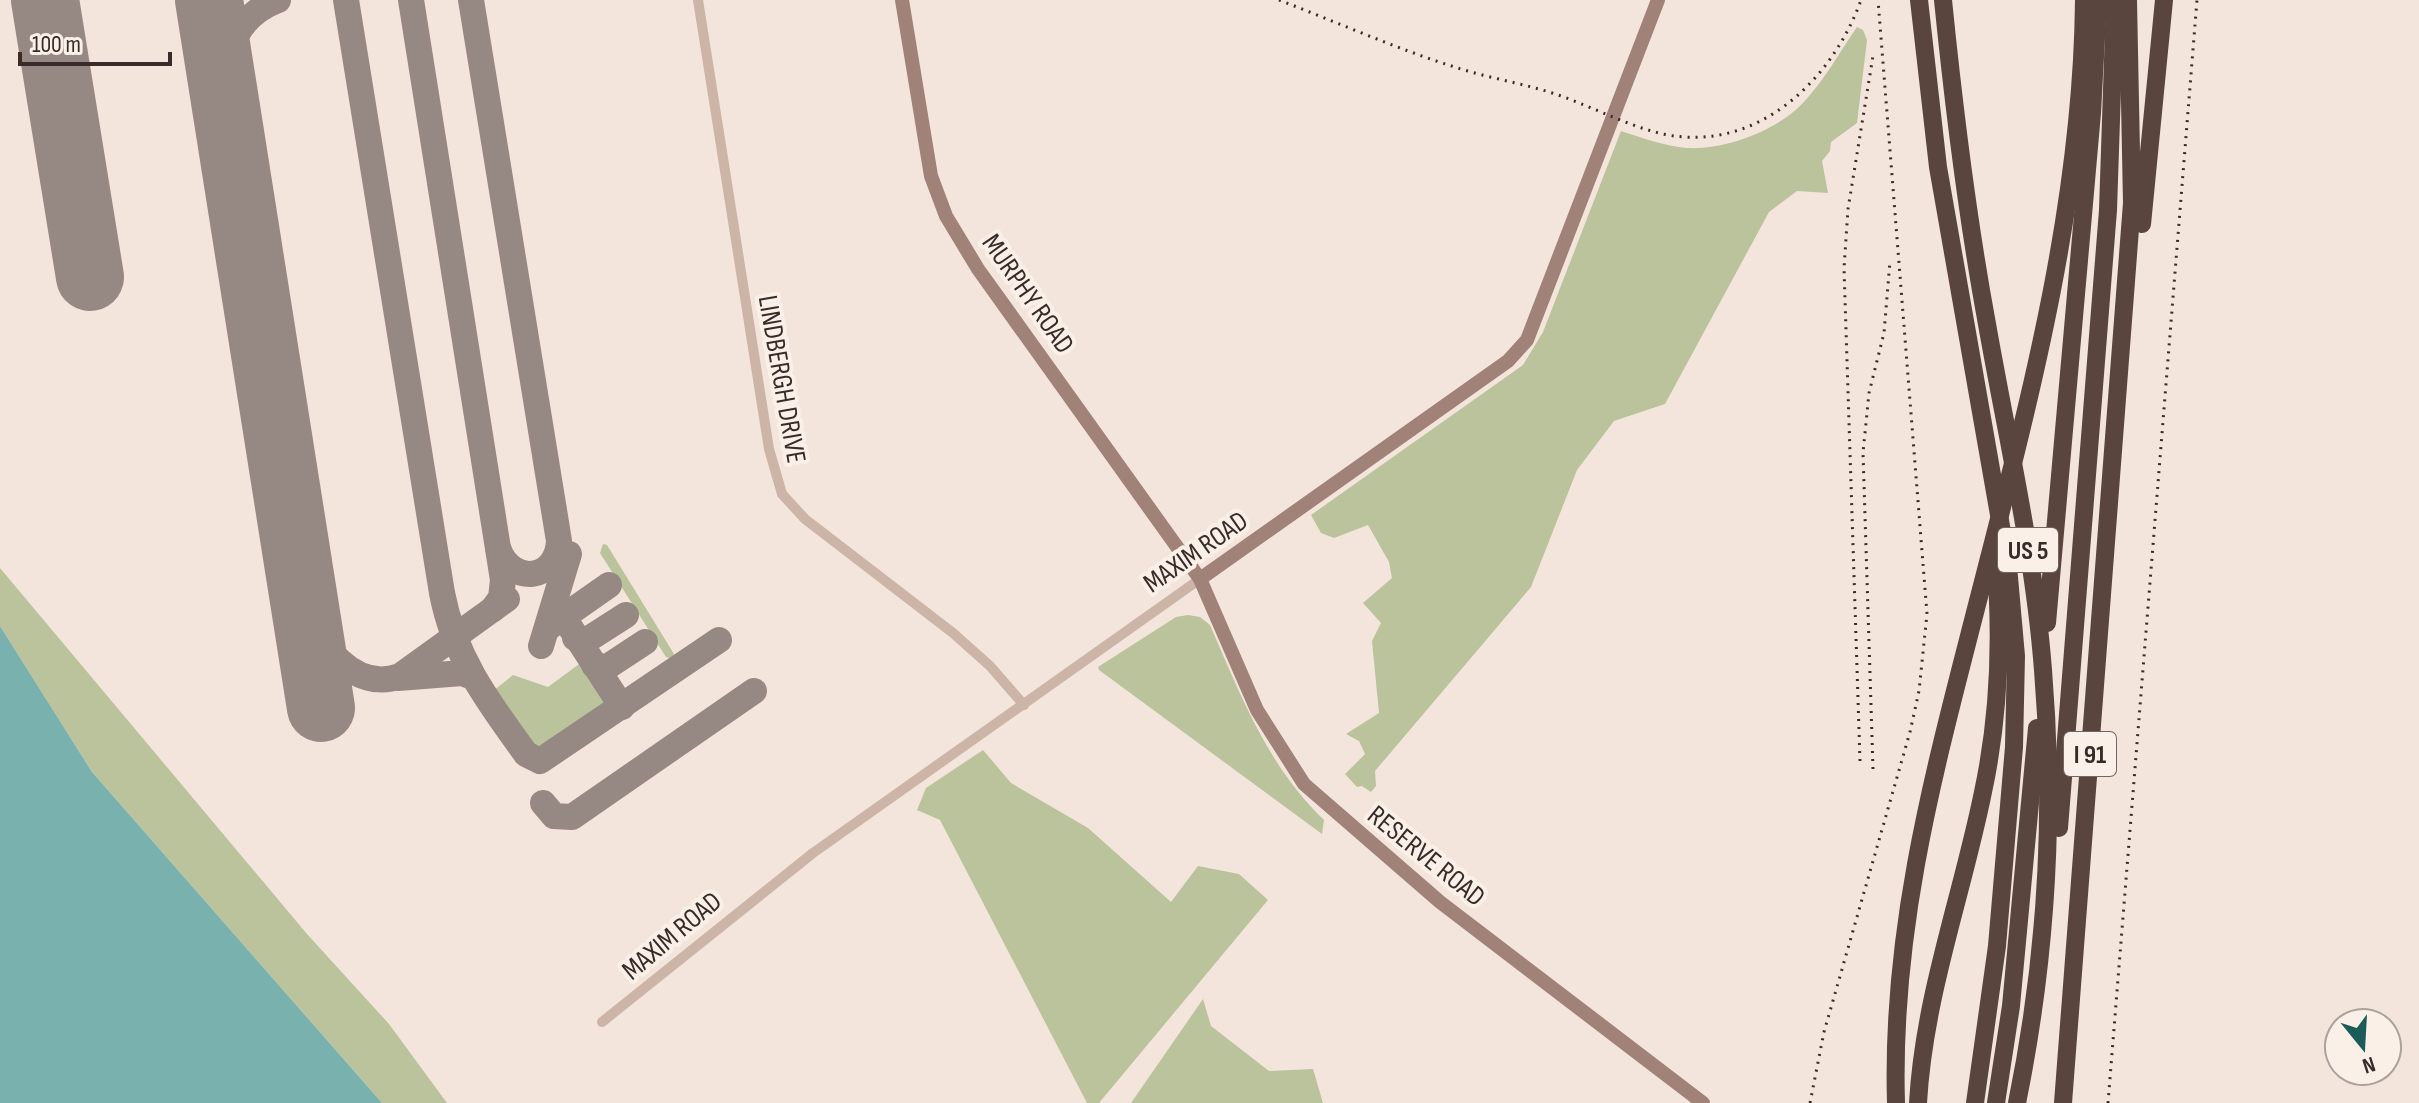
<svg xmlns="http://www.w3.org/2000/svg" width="2419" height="1103" viewBox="0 0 2419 1103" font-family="'Sofia Sans Condensed',sans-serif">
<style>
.green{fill:#bac39b}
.water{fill:#79b1ae}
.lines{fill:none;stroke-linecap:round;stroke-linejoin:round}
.taxiway{stroke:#968882;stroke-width:26}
.runway{stroke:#968882;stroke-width:68}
.street{stroke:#ccb4a7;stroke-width:10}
.secondary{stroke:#a08278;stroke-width:14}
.highway{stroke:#59443e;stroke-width:18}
.rail{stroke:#382b28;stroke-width:3;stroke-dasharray:2 6;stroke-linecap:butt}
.labels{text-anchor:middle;stroke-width:8;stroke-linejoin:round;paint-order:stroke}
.shield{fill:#faf0e8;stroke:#726662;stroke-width:2}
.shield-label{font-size:26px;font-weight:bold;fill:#382b28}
.street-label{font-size:28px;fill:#382b28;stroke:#faf0e8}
</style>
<rect width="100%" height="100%" fill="#f3e5dc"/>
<!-- green -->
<g class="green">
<path d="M 1857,27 L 1863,30 L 1867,40 L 1857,123 L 1831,142 L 1830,151 L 1822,161 L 1828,193 L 1797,191 L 1769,212 L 1665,404 L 1614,421 L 1577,470 L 1531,587 L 1375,771 L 1376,786 L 1371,792 L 1362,786 L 1357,787 L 1345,774 L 1365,754 L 1359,741 L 1346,734 L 1379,713 L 1372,641 L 1381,623 L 1363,603 L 1392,578 L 1389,562 L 1368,525 L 1334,538 L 1321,533 L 1311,515 L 1523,365 L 1543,332 L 1621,131 C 1643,138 1664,146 1687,148 C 1724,150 1773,132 1800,106 C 1823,83 1839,53 1857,27 Z"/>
<path d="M 603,544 L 607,545 L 674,654 L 673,659 L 666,657 L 600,553 Z"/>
<path d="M 0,568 L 307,934 L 389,1024 L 447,1103 L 382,1103 L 92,772 L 0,626 Z"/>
<path d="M 1188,615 L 1200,617 L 1210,625 C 1241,696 1267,765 1324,820 L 1322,834 L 1099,670 L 1098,667 L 1176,617 Z"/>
<path d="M 586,659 L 609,693 L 610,704 L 554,744 L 535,746 L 493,691 L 513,675 L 548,687 Z"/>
<path d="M 983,750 L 1011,783 L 1088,828 L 1171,902 L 1198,866 L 1239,874 L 1268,900 L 1099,1103 L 1087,1103 L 940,820 L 917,810 L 926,788 Z"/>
<path d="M 1203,999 L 1211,1026 L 1269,1071 L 1313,1069 L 1323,1103 L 1131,1103 Z"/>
</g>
<!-- water -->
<path class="water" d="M 0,626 L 92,772 L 382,1103 L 0,1103 Z"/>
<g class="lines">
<!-- taxiway -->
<g class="taxiway">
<path d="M 346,0 L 442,593 C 454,657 489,703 526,754 L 540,761 L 719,640"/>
<path d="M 411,0 L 503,580 L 501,598 L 493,609"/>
<path d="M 471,0 L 559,541 C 557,581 511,586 498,548"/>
<path d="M 223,89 C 225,49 238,15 278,0"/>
<path d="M 555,604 L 622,707"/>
<path d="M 305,605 C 318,643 353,693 400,676 L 507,599"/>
<path d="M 549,627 L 609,585"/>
<path d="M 575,638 L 587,640 L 626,615"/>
<path d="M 541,646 L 569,554"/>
<path d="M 594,665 L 607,667 L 645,642"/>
<path d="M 398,678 L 462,673 L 473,677"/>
<path d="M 543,803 L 554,816 L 572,817 L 754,691"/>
</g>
<!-- runway -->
<g class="runway">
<path d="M 45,0 L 90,277"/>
<path d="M 209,0 L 321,708"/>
</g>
<!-- street -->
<g class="street">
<path d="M 698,0 L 769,449 L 782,494 L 805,519 L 953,633 L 990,666 L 1024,705"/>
<path d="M 602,1022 L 813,853 L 1200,579"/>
</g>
<!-- secondary -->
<g class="secondary">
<path d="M 902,0 L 931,176 L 946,216 L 978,269 L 1200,579 L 1257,710 L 1304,784 L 1440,902 L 1703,1103"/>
<path d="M 1200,579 L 1508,361 L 1527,340 L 1658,0"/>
</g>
<!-- highway -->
<g class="highway">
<path d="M 1919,0 L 1938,167 L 2008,566 L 2016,656 L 2014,747 L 1997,946 L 1975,1103"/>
<path d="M 1943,0 C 1954,109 1967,216 1987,324 C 2007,438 2034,553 2043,670 C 2055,815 2046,961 2017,1103"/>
<path d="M 2142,224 L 2164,0"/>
<path d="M 2047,623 L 2092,113 L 2098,0"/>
<path d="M 2059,828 L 2108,210 L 2115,0"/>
<path d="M 1896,1103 C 1891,937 1930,787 1971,628 C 2024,421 2082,215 2084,0"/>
<path d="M 1918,1103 C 1924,996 1962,896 1983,792 C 2000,713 2002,634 1995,554"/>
<path d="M 1996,1103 L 2011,1006 L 2037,728"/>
<path d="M 2063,1103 L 2132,203 L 2128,0"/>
</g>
<!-- rail -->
<g class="rail">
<path d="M 1279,0 C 1339,23 1399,50 1461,69 C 1490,78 1520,83 1549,92 C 1588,104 1624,125 1663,134 C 1756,154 1832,81 1861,0"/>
<path d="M 1860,761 L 1844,268 L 1848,209 L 1873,56"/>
<path d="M 1873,769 L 1863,453 L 1869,393 L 1884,333 L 1890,261"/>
<path d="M 1810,1103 L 1824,1032 L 1910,732 L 1919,691 L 1927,614 L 1878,0"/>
<path d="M 2108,1103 L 2197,0"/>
</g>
</g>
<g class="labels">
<!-- shield labels -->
<g class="shield">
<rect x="1998" y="528" width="60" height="44" rx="6"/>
<rect x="2064" y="732" width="52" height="44" rx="6"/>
</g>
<g class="shield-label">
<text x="2028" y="559">US 5</text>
<text x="2090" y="763">I 91</text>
</g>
<!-- street labels -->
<g class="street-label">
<text transform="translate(1029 293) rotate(55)" y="10">MURPHY ROAD</text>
<text transform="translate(783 379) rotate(80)" y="10">LINDBERGH DRIVE</text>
<text transform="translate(1195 551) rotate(-35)" y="10">MAXIM ROAD</text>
<text transform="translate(1427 855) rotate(39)" y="10">RESERVE ROAD</text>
<text transform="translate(671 935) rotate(-40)" y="10">MAXIM ROAD</text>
</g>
</g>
<!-- north arrow -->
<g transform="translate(2363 1047) rotate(162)"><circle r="38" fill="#faf0e8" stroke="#aca19b" stroke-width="2"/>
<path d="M0-6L14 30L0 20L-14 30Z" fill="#1b5b58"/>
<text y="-12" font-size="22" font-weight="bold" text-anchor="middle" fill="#382b28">N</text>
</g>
<!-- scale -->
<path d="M20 52v12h150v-12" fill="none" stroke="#382b28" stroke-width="4"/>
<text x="32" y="52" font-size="24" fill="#382b28" stroke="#faf0e8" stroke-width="6" paint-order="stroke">100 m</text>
</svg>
